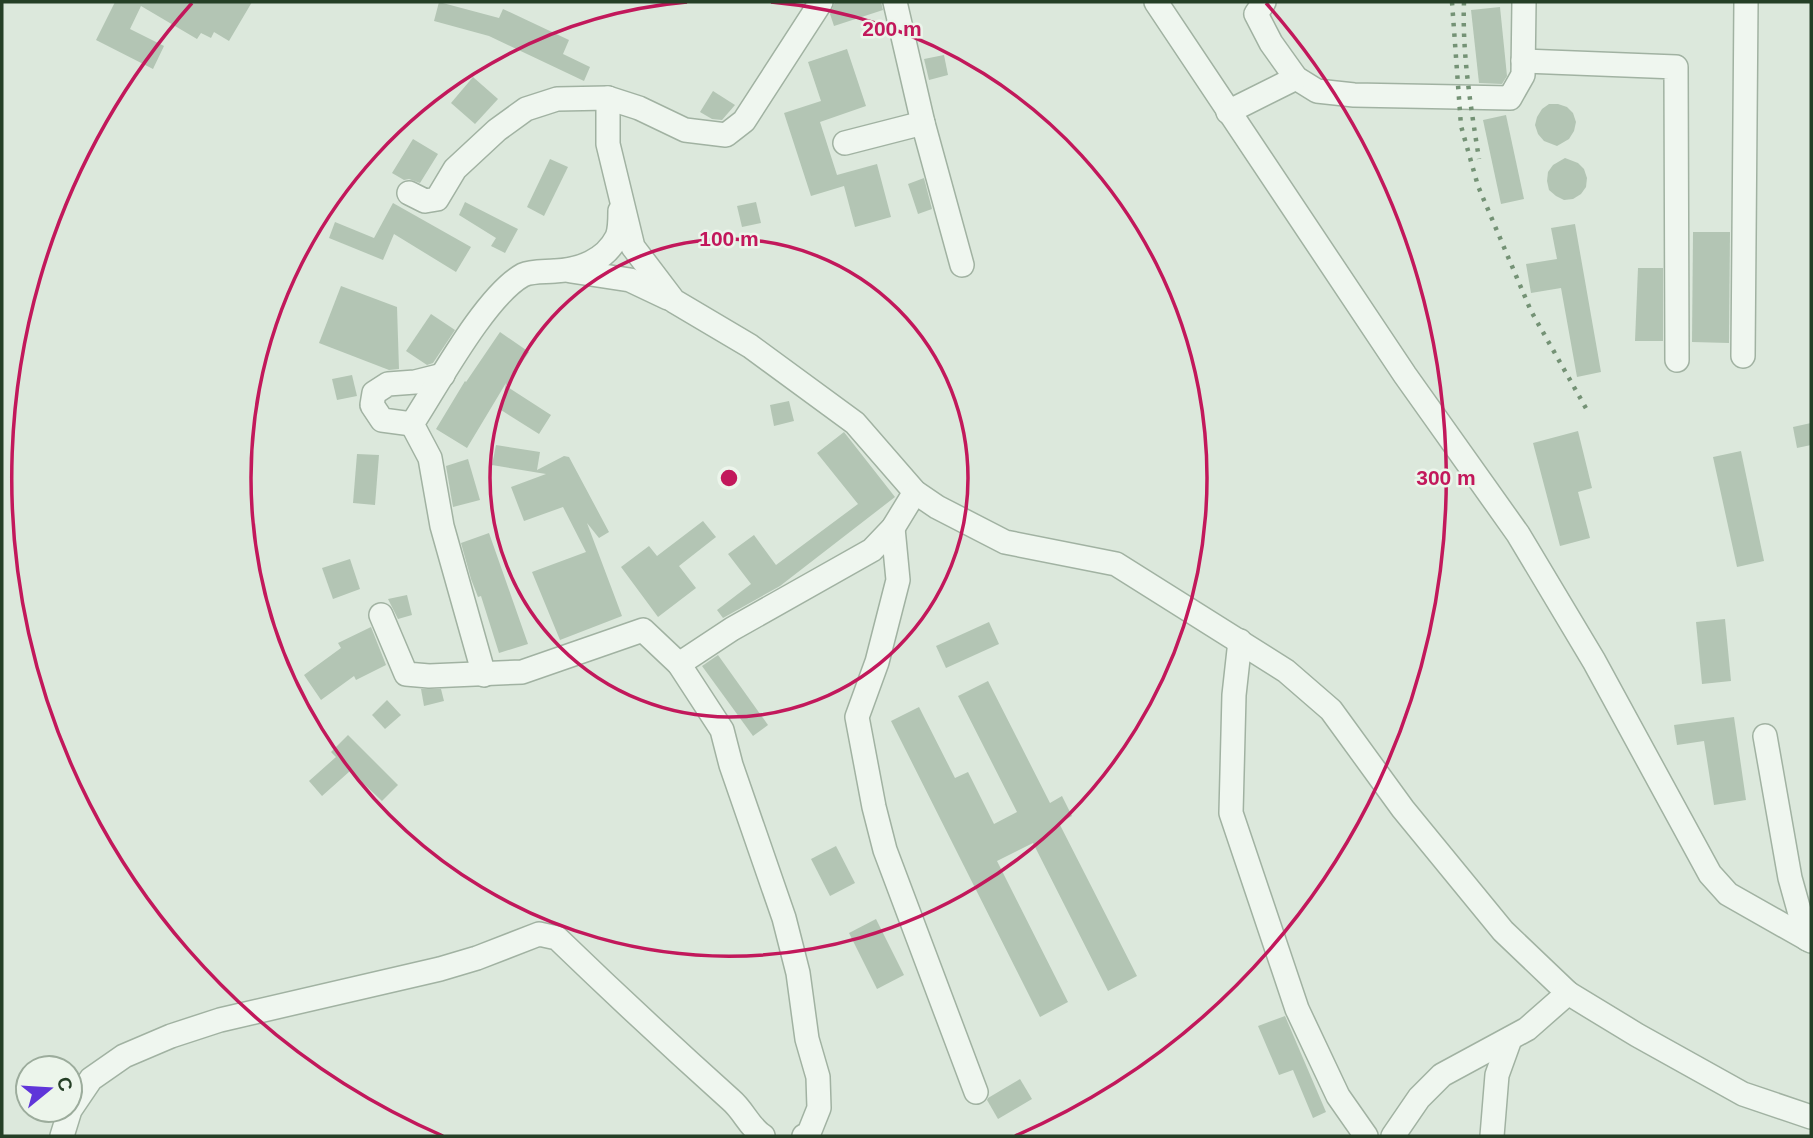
<svg xmlns="http://www.w3.org/2000/svg" width="1813" height="1138" viewBox="0 0 1813 1138" font-family="Helvetica,sans-serif">
<style>
.building{fill:#b3c5b4}
.lines{fill:none;stroke-linecap:round;stroke-linejoin:round}
.minor-casing{stroke:#a1b2a2;stroke-width:26}
.minor{stroke:#eff6ef;stroke-width:23}
.rail{stroke:#749275;stroke-width:4.5;stroke-dasharray:3.5 7;stroke-linecap:butt}
.ring{fill:none;stroke:#c2185b;stroke-width:3.5}
.centre{fill:#c2185b;stroke:#ecf5eb;stroke-width:3.5}
.ring-label{font-size:21px;text-anchor:middle;font-weight:bold;fill:#c2185b;stroke:#ecf5eb;stroke-width:5;stroke-linejoin:round;paint-order:stroke}
</style>
<rect width="100%" height="100%" fill="#dce8dc"/>
<!-- building -->
<g class="building">
<path d="M 115,2 L 252,2 L 229,41 L 214,32 L 211,38 L 201,33 L 197,39 L 141,6 L 130,29 L 164,46 L 153,69 L 96,40 Z"/>
<path d="M 439,2 L 499,18 L 503,9 L 569,40 L 563,54 L 590,67 L 584,81 L 489,36 L 434,21 Z"/>
<path d="M 835,2 L 881,2 L 883,10 L 834,26 L 830,14 Z"/>
<path d="M 1500,7 L 1507,76 L 1502,84 L 1479,83 L 1471,10 Z"/>
<path d="M 847,49 L 866,106 L 820,122 L 837,175 L 877,164 L 891,217 L 855,227 L 844,186 L 811,196 L 784,113 L 821,101 L 808,62 Z"/>
<path d="M 944,55 L 948,75 L 929,80 L 924,59 Z"/>
<path d="M 473,77 L 498,99 L 475,124 L 451,103 Z"/>
<path d="M 713,91 L 735,105 L 722,120 L 712,119 L 700,112 Z"/>
<path d="M 1549,104 L 1558,104 L 1567,107 L 1573,113 L 1576,122 L 1574,131 L 1569,139 L 1557,146 L 1544,141 L 1538,134 L 1535,125 L 1537,117 L 1542,109 Z"/>
<path d="M 1506,115 L 1524,199 L 1501,204 L 1483,120 Z"/>
<path d="M 413,139 L 438,154 L 420,183 L 409,179 L 404,180 L 392,173 Z"/>
<path d="M 1565,158 L 1578,163 L 1584,169 L 1587,178 L 1586,187 L 1581,194 L 1573,199 L 1564,200 L 1556,196 L 1549,190 L 1547,181 L 1548,172 L 1553,165 Z"/>
<path d="M 550,159 L 568,167 L 544,216 L 527,207 Z"/>
<path d="M 924,178 L 932,209 L 918,214 L 908,184 Z"/>
<path d="M 465,202 L 518,229 L 505,253 L 491,246 L 496,238 L 459,215 Z"/>
<path d="M 756,202 L 761,223 L 742,227 L 737,206 Z"/>
<path d="M 393,203 L 471,247 L 456,272 L 394,234 L 383,260 L 329,238 L 335,222 L 374,238 Z"/>
<path d="M 1575,224 L 1601,372 L 1577,377 L 1561,288 L 1531,293 L 1526,264 L 1557,259 L 1551,228 Z"/>
<path d="M 1693,232 L 1730,232 L 1729,343 L 1692,342 Z"/>
<path d="M 1638,268 L 1663,268 L 1663,341 L 1635,341 Z"/>
<path d="M 341,286 L 397,307 L 399,369 L 389,370 L 319,343 Z"/>
<path d="M 431,314 L 455,330 L 433,363 L 427,365 L 406,351 Z"/>
<path d="M 500,332 L 529,352 L 506,386 L 551,415 L 539,434 L 501,410 L 506,383 L 467,448 L 436,429 L 465,381 L 466,382 Z"/>
<path d="M 352,375 L 357,396 L 337,400 L 332,379 Z"/>
<path d="M 789,401 L 794,421 L 774,426 L 770,405 Z"/>
<path d="M 1811,423 L 1811,445 L 1797,448 L 1793,427 Z"/>
<path d="M 1578,431 L 1592,488 L 1578,492 L 1590,538 L 1560,546 L 1533,443 Z"/>
<path d="M 844,432 L 895,497 L 780,586 L 723,618 L 717,610 L 751,584 L 728,554 L 754,535 L 776,565 L 858,504 L 817,453 Z"/>
<path d="M 496,445 L 540,452 L 537,470 L 564,456 L 569,457 L 609,532 L 599,538 L 587,523 L 622,616 L 560,640 L 532,572 L 586,552 L 563,507 L 524,521 L 511,487 L 546,474 L 492,465 Z"/>
<path d="M 1741,451 L 1764,561 L 1737,567 L 1713,457 Z"/>
<path d="M 357,454 L 379,455 L 375,505 L 353,503 Z"/>
<path d="M 468,459 L 480,500 L 453,507 L 446,466 Z"/>
<path d="M 703,521 L 716,537 L 679,566 L 696,588 L 658,617 L 621,567 L 649,546 L 657,556 Z"/>
<path d="M 489,533 L 528,644 L 499,653 L 481,596 L 478,597 L 471,579 L 461,543 Z"/>
<path d="M 350,559 L 360,589 L 333,599 L 322,568 Z"/>
<path d="M 407,595 L 412,615 L 398,619 L 388,599 Z"/>
<path d="M 1725,619 L 1731,681 L 1702,684 L 1696,622 Z"/>
<path d="M 989,622 L 999,644 L 946,668 L 936,646 Z"/>
<path d="M 371,627 L 386,665 L 356,680 L 354,676 L 321,700 L 304,675 L 341,648 L 338,643 Z"/>
<path d="M 718,655 L 768,725 L 753,736 L 702,666 Z"/>
<path d="M 988,681 L 1050,803 L 1062,796 L 1072,816 L 1059,823 L 1137,976 L 1108,991 L 1033,843 L 997,861 L 1068,1002 L 1040,1017 L 891,721 L 919,707 L 955,778 L 968,772 L 994,824 L 1017,812 L 958,696 Z"/>
<path d="M 421,689 L 441,689 L 444,701 L 424,706 Z"/>
<path d="M 387,700 L 401,715 L 385,729 L 372,715 Z"/>
<path d="M 1734,717 L 1746,800 L 1714,805 L 1704,741 L 1677,745 L 1674,725 Z"/>
<path d="M 348,735 L 398,785 L 382,801 L 350,771 L 322,796 L 309,781 L 336,757 L 331,752 Z"/>
<path d="M 836,846 L 855,883 L 830,896 L 811,859 Z"/>
<path d="M 876,919 L 904,975 L 877,989 L 849,933 Z"/>
<path d="M 1285,1016 L 1326,1112 L 1313,1118 L 1293,1070 L 1279,1075 L 1258,1026 Z"/>
<path d="M 1020,1079 L 1032,1099 L 998,1119 L 987,1100 L 988,1098 Z"/>
</g>
<g class="lines">
<!-- minor casing -->
<g class="minor-casing">
<g id="minor">
<path d="M 895,2 L 923,123 L 962,265"/>
<path d="M 1156,2 L 1405,375 L 1518,534 L 1594,661 L 1710,874 L 1728,894 L 1811,941"/>
<path d="M 1264,2 L 1256,14 L 1271,43 L 1296,78 L 1317,91 L 1354,95 L 1510,98 L 1523,75 L 1524,2"/>
<path d="M 1523,61 L 1676,67 L 1677,360"/>
<path d="M 608,98 L 608,144 L 633,247 L 674,301 L 750,346 L 855,423 L 915,492 L 937,507 L 1005,542 L 1116,564 L 1286,671 L 1331,710 L 1403,809 L 1503,931 L 1568,993 L 1637,1035 L 1743,1094 L 1811,1117"/>
<path d="M 1228,112 L 1296,78"/>
<path d="M 845,143 L 923,123"/>
<path d="M 409,193 L 425,201 L 437,199 L 455,169 L 497,130 L 526,109 L 557,99 L 608,98 L 639,108 L 685,130 L 726,135 L 744,121 L 821,2"/>
<path d="M 571,271 L 630,280 L 668,298"/>
<path d="M 1743,356 L 1746,2"/>
<path d="M 412,424 L 382,420 L 372,405 L 374,393 L 388,384 L 415,382 L 443,375"/>
<path d="M 893,528 L 898,580 L 877,662 L 857,717 L 874,807 L 885,850 L 976,1092"/>
<path d="M 381,615 L 406,674 L 429,676 L 522,672 L 643,630 L 679,664 L 722,730 L 731,765 L 784,918 L 798,973 L 807,1039 L 818,1077 L 819,1108 L 809,1133 L 804,1136"/>
<path d="M 1240,641 L 1234,695 L 1231,813 L 1297,1009 L 1338,1096 L 1366,1136"/>
<path d="M 679,664 L 732,629 L 872,550 L 893,528 L 915,492"/>
<path d="M 484,675 L 442,526 L 430,458 L 412,424 C 437,386 485,296 523,275 C 532,271 545,272 555,271 C 579,270 605,261 617,237 C 620,230 620,218 620,211"/>
<path d="M 1765,736 L 1790,878 L 1807,939"/>
<path d="M 62,1136 L 70,1110 L 91,1079 L 124,1056 L 171,1036 L 220,1020 L 440,969 L 477,958 L 539,934 L 557,938 C 614,993 672,1047 731,1100 C 744,1111 749,1127 763,1136"/>
<path d="M 1393,1136 L 1419,1098 L 1442,1075 L 1527,1029 L 1568,993"/>
<path d="M 1492,1136 L 1497,1075 L 1510,1039"/>
</g>
</g>
<!-- minor -->
<use href="#minor" class="minor"/>
<!-- rail -->
<g class="rail">
<path d="M 1452,2 L 1461,126 L 1478,186 L 1531,311 L 1587,410"/>
<path d="M 1464,2 C 1462,54 1471,108 1479,159"/>
</g>
</g>
<!-- distance rings -->
<g class="ring">
<circle cx="729" cy="478" r="239"/>
<path d="M771 2A478 478 0 1 1 687 2"/>
<path d="M443 1136A717 717 0 0 1 192 3M1266 3A717 717 0 0 1 1015 1136"/>
</g>
<circle cx="729" cy="478" r="10" class="centre"/>
<g class="ring-label">
<text x="892" y="36">200 m</text>
<text x="729" y="246">100 m</text>
<text x="1446" y="485">300 m</text>
</g>
<!-- border -->
<rect width="1813" height="1138" fill="none" stroke="#253f26" stroke-width="7"/>
<!-- north arrow -->
<g transform="translate(49 1089) rotate(72)"><circle r="33" fill="#ecf5eb" stroke="#9cac9c" stroke-width="2"/>
<path d="M0-5L12 26L0 18L-12 26Z" fill="#5f35d9"/>
<text y="-10" font-size="19" font-weight="bold" text-anchor="middle" fill="#253f26">С</text>
</g>
</svg>
